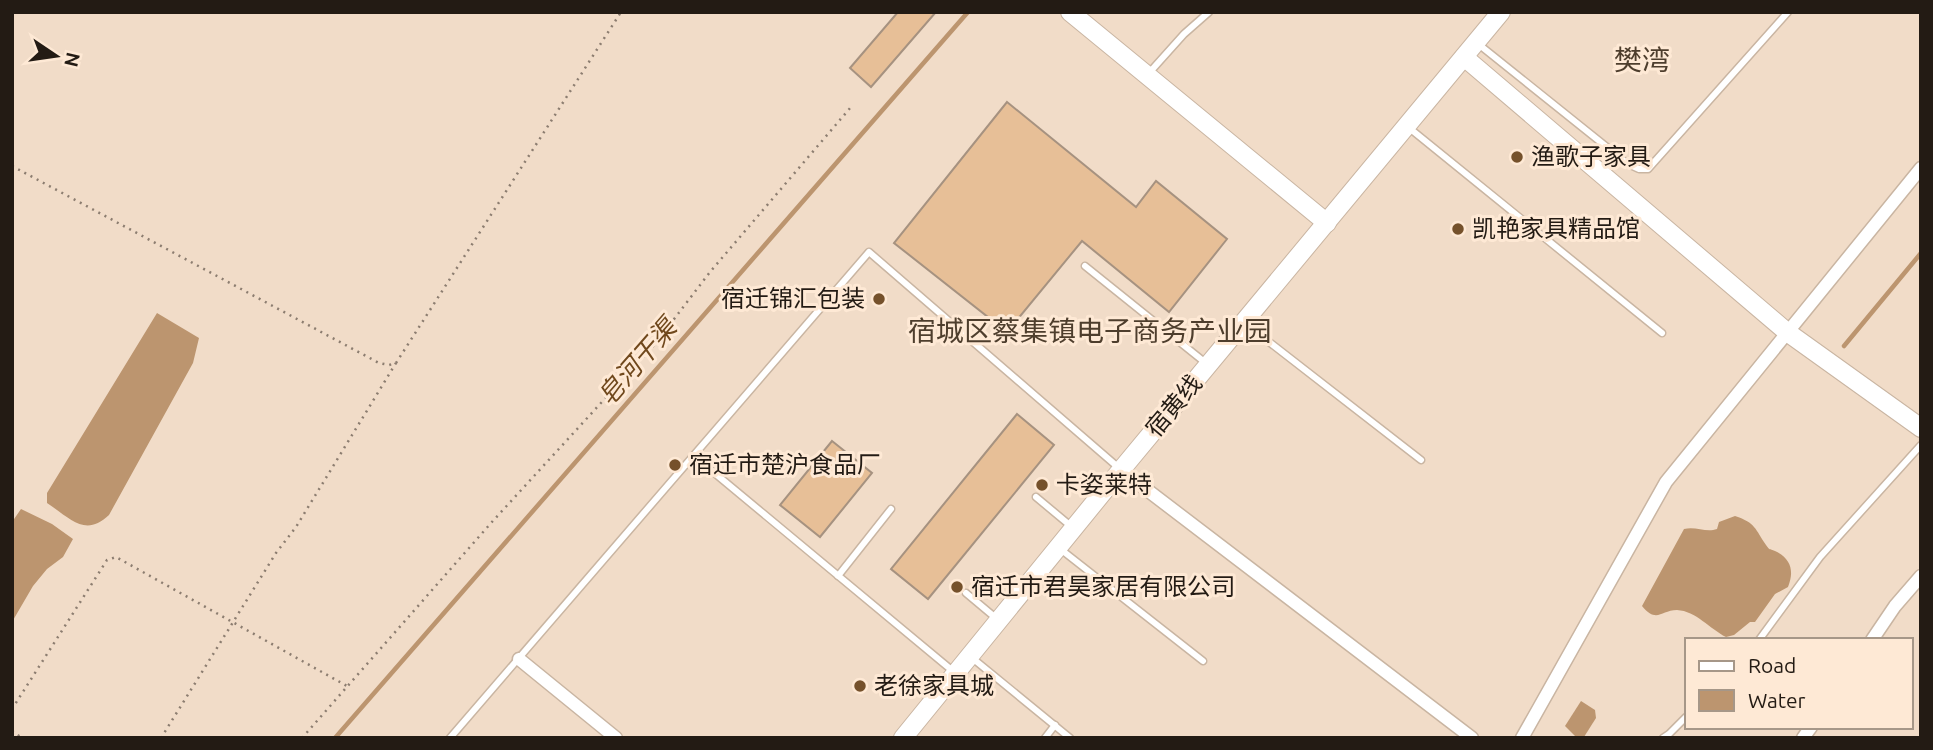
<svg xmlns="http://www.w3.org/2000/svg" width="1933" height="750" viewBox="0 0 1933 750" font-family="Ubuntu,'Noto Sans SC',sans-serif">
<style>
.water{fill:#bc956f}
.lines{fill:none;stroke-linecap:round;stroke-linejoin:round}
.stream{stroke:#bc956f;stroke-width:4.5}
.building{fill:#e7bf97;stroke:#a69280;stroke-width:2}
.lane-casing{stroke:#c9b5a2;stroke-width:9}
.street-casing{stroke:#c9b5a2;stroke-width:15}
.secondary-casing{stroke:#c9b5a2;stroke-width:20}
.path{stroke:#8c7d70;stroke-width:2.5;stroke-dasharray:2 5;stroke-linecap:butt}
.lane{stroke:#fff;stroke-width:6}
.street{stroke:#fff;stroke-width:12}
.secondary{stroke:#fff;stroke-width:18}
.poi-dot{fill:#75512b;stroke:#fee9d5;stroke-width:2.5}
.labels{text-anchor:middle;stroke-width:6;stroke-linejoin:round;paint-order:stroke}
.poi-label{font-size:24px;fill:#231b14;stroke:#fee9d5;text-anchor:start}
.street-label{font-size:24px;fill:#231b14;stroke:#fee9d5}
.water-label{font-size:26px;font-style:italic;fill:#70481c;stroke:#fee9d5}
.quarter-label{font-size:28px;fill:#4e3e2d;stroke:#fee9d5}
</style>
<rect width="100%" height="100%" fill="#f1dcc8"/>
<!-- water -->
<g class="water">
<path d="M 157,313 L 199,338 L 193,363 L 109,515 C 85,538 70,518 47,503 L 47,493 Z"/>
<path d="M 21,509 L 52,524 L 73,539 L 63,557 L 47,569 L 33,586 L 12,622 L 12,522 Z"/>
<path d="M 1735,516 C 1756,523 1755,529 1766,545 C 1770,551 1769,548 1775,551 C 1792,559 1794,572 1788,587 L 1775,594 L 1755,622 L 1750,622 L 1734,635 L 1726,637 C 1710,629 1696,611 1677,610 C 1661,610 1657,624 1642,606 L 1684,529 C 1696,526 1706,533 1717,529 L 1719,522 Z"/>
<path d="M 1581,701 L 1595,710 L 1596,718 L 1584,737 L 1577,738 L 1565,726 Z"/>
</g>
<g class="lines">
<!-- stream -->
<g class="stream">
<path d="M 1844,346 L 1921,253"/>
<path d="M 335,738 L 968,12"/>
</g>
</g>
<!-- building -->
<g class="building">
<path d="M 898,12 L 936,12 L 871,87 L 850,68 Z"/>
<path d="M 1007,102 L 1136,207 L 1156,181 L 1227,239 L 1169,312 L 1082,241 L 1007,332 L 894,243 Z"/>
<path d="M 1017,414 L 1054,445 L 928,599 L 891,569 Z"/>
<path d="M 832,441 L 872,473 L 820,537 L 780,505 Z"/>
</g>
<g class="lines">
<!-- lane casing -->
<g class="lane-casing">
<g id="lane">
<path d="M 1477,43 L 1628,164 L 1639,169 L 1648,169 L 1788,12"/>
<path d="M 1149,73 L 1184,34 L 1209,12"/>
<path d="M 1408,127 L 1662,333"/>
<path d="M 1085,266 L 1207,364"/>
<path d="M 1246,324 L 1421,460"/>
<path d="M 694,456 L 954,672"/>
<path d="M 1036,497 L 1072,527"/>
<path d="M 1059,548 L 1203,661"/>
<path d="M 838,576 L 891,509"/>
<path d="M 966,593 L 997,619"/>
<path d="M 1759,640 L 1820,557 L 1921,445"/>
<path d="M 971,657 L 1070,738"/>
<path d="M 450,738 L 869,252 L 1119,468"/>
<path d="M 1045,738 L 1055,725"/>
<path d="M 1663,738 L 1669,734 L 1686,717"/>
</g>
</g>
<!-- street casing -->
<g class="street-casing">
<g id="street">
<path d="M 1121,470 L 1472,738"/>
<path d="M 1872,640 L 1895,606 L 1921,576"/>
<path d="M 519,659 L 616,738"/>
<path d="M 1522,738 L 1666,482 L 1921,168"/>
<path d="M 1803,738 L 1811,727"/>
</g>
</g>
<!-- secondary casing -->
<g class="secondary-casing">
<g id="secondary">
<path d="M 1070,12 L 1327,223"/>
<path d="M 1464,57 L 1787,332 L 1921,428"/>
<path d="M 903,738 L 1121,470 L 1501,12"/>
</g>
</g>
<!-- path -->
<g class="path">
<path d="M 12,166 L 379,363 L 389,365 L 396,363 L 621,12"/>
<path d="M 12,709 L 107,560 L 116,557 L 347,686"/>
<path d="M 12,731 L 22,738"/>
<path d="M 161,738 L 276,553 L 296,527 L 396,363"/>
<path d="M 302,738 L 491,523 L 655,344 L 710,272 L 851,107"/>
</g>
<!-- lane -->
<use href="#lane" class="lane"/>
<!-- street -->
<use href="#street" class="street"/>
<!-- secondary -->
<use href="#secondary" class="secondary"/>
</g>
<!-- markers -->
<g class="poi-dot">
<circle cx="1517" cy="157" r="7"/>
<circle cx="1458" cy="229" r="7"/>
<circle cx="879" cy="299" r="7"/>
<circle cx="675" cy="465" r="7"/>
<circle cx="1042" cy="485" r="7"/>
<circle cx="957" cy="587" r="7"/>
<circle cx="860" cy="686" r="7"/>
</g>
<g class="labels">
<!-- poi labels -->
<g class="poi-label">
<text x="1531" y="165">渔歌子家具</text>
<text x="1472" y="237">凯艳家具精品馆</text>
<text x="865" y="307" text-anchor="end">宿迁锦汇包装</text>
<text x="689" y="473">宿迁市楚沪食品厂</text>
<text x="1056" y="493">卡姿莱特</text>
<text x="971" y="595">宿迁市君昊家居有限公司</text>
<text x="874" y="694">老徐家具城</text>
</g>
<!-- street labels -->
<g class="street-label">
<text transform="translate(1174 406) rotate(-50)" y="8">宿黄线</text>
</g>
<!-- water labels -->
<g class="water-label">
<text transform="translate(637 362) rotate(-49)" y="9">皂河干渠</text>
</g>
<!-- quarter labels -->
<g class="quarter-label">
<text x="1642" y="70">樊湾</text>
<text x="1090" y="341">宿城区蔡集镇电子商务产业园</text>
</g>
</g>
<!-- border -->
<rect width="1933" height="750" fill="none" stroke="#231b14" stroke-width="28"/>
<!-- legend -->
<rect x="1685" y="638" width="228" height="91" fill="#fee9d5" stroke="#a69788" stroke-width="2"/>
<rect x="1699" y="661" width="35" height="10" fill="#ffffff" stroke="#a69788" stroke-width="2"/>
<text x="1748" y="673" font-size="21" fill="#231b14">Road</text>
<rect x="1699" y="690" width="35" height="21" fill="#bc956f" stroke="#a69788" stroke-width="2"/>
<text x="1748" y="708" font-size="21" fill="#231b14">Water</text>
<!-- north arrow -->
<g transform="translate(56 56) rotate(103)" stroke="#fee9d5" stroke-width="5" paint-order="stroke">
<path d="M0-5L12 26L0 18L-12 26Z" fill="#231b14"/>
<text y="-10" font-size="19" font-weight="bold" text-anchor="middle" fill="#231b14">N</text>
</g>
</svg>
